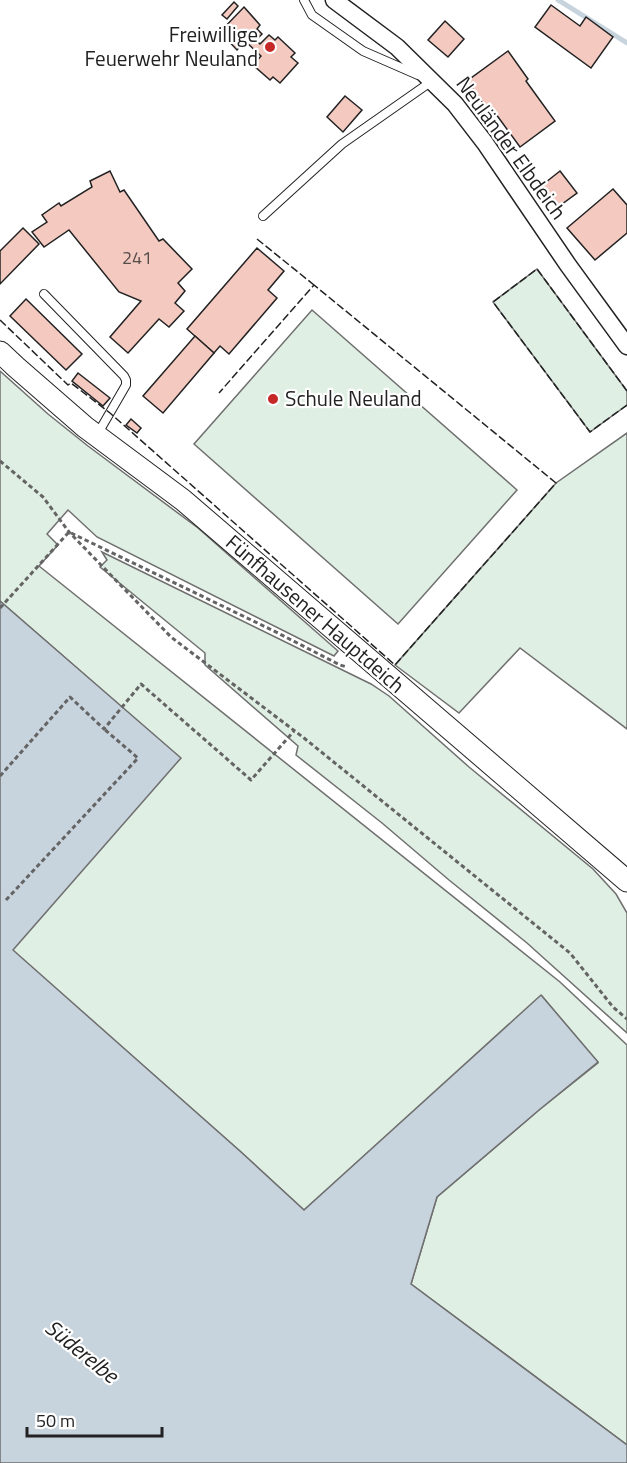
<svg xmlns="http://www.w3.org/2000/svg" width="627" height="1463" viewBox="0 0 627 1463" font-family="'Titillium Web',sans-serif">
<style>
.green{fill:#e0efe3;stroke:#6f6f6f;stroke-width:1.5}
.water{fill:#c7d3dd;stroke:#6f6f6f;stroke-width:1.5}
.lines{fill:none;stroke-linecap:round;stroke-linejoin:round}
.stream{stroke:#c7d3dd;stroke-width:5}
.building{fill:#f3c9c0;stroke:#222;stroke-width:1.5}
.service-casing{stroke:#222;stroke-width:10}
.minor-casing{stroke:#222;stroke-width:19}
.tertiary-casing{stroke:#222;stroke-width:23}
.path{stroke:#646464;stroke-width:3;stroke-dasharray:4.5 3;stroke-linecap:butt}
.service{stroke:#fff;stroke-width:8}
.minor{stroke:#fff;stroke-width:16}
.tertiary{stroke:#fff;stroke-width:21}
.fence{stroke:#222;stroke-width:1.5;stroke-dasharray:8 3;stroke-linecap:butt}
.poi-dot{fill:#c62828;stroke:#fff;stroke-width:2}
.labels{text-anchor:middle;stroke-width:4.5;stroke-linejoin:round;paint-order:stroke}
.number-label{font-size:18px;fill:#564c4a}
.poi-label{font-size:21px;fill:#222;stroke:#fff;text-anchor:end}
.street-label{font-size:21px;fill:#222;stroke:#fff}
.water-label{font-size:22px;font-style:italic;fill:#222;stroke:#fff}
</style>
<rect width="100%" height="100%" fill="#fff"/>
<!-- green -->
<g class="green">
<path d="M 537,269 L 627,391 L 627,405 L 590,432 L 493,302 Z"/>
<path d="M 312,310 L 517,490 L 398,624 L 194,444 Z"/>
<path d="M 0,371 L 48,414 L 88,446 L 198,528 L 338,651 L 334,656 L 97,537 L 68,510 L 47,534 L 58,545 L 39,566 L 560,982 L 627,1045 L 627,1445 L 411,1284 L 437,1197 L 539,1110 L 598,1063 L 542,996 L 304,1210 L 241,1152 L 12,950 L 180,758 L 0,601 Z"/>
<path d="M 627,433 L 627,729 L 520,648 L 459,713 L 395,665 L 556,483 Z"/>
<path d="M 102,552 L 371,684 L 389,696 L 469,767 L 593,869 L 616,894 L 627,913 L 627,1033 L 527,943 L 449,880 L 382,823 L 296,755 L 298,746 L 205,665 L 205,653 L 100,567 L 107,560 Z"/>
</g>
<!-- water -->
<path class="water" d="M 0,601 L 181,758 L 13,950 L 241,1152 L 304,1210 L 541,995 L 598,1062 L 539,1110 L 437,1197 L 411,1284 L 627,1445 L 627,1463 L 0,1463 Z"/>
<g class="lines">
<!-- stream -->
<path class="stream" d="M 558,0 L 627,43"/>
</g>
<!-- building -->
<g class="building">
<path d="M 234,2 L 238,6 L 227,19 L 222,15 Z"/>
<path d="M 551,5 L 580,26 L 586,17 L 613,37 L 591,68 L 535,27 Z"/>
<path d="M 244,7 L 260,25 L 257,29 L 262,34 L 256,40 L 260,44 L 269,35 L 275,40 L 278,37 L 295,53 L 291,57 L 298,63 L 280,83 L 273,77 L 270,80 L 253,65 L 261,56 L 245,41 L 237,50 L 220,32 Z"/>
<path d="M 445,21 L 464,39 L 448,57 L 428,40 Z"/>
<path d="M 508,51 L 528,79 L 526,81 L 555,121 L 520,147 L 490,106 L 487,109 L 467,81 Z"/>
<path d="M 345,96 L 362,110 L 343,132 L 327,117 Z"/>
<path d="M 110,171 L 120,192 L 124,190 L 159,241 L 163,239 L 192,269 L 178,283 L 185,291 L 175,303 L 184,311 L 169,327 L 159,319 L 128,353 L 110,337 L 141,301 L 119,292 L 69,230 L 44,247 L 32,232 L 47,222 L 42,215 L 59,203 L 61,206 L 92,187 L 90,181 Z"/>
<path d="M 560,171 L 577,193 L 558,207 L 541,186 Z"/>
<path d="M 613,189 L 627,205 L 627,233 L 595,260 L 567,228 Z"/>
<path d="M 23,228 L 39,244 L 0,284 L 0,251 Z"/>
<path d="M 257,248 L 284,271 L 268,290 L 277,298 L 229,354 L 220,346 L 214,353 L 187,329 Z"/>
<path d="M 26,299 L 82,354 L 66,370 L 10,316 Z"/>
<path d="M 195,336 L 214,353 L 163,413 L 143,396 Z"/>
<path d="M 78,373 L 110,398 L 103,406 L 72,381 Z"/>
<path d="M 131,419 L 141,428 L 137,433 L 126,425 Z"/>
</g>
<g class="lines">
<!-- service casing -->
<g class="service-casing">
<g id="service">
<path d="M 304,0 L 312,15 L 363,51 L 418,75"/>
<path d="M 263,216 L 342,144 L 432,81"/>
<path d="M 44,294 L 124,376 L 126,380 L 126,385 L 97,435"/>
</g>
</g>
<!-- minor casing -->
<g class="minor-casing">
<path id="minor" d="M 334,0 L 397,47 L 455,104 L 485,143 L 568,265 L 627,346"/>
</g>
<!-- tertiary casing -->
<g class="tertiary-casing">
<path id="tertiary" d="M 0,352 L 16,367 L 85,427 L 183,500 L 627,881"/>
</g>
<!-- path -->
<g class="path">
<path d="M 0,461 L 43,497 L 69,532 L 171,637 L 304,738 L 570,953 L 613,1007 L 627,1019"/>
<path d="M 0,608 L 69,532 L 272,630 L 340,665 L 347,667"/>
<path d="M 0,776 L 70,697 L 104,729 L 141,684 L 251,780 L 294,731"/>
<path d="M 6,900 L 138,758 L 104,729"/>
</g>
<!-- service -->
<use href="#service" class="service"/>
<!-- minor -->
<use href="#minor" class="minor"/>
<!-- tertiary -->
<use href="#tertiary" class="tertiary"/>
<!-- fence -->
<g class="fence">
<path d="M 257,239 L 314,285"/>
<path d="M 0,320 L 68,385 L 71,383 L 110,413 L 395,665 L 556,483 L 314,285 L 219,393"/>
<path d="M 627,391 L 537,269 L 493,302 L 590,432 L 627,405"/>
</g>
</g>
<!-- markers -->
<g class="poi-dot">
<circle cx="270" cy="47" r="6"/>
<circle cx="273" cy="399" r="6"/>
</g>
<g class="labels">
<!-- number labels -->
<g class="number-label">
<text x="137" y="264">241</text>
</g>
<!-- poi labels -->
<g class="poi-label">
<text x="258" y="42">Freiwillige<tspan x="258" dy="24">Feuerwehr Neuland</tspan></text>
<text x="285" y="406" text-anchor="start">Schule Neuland</text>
</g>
<!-- street labels -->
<g class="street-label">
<text transform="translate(511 148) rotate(54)" y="7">Neuländer Elbdeich</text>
<text transform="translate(315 614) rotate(41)" y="7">Fünfhausener Hauptdeich</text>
</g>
<!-- water labels -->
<g class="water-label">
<text transform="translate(82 1351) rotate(39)" y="8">Süderelbe</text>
</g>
</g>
<!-- scale -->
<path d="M27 1427v9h135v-9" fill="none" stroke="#222222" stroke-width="3"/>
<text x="36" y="1427" font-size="18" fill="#222222" stroke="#ffffff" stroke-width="4.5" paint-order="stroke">50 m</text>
</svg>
